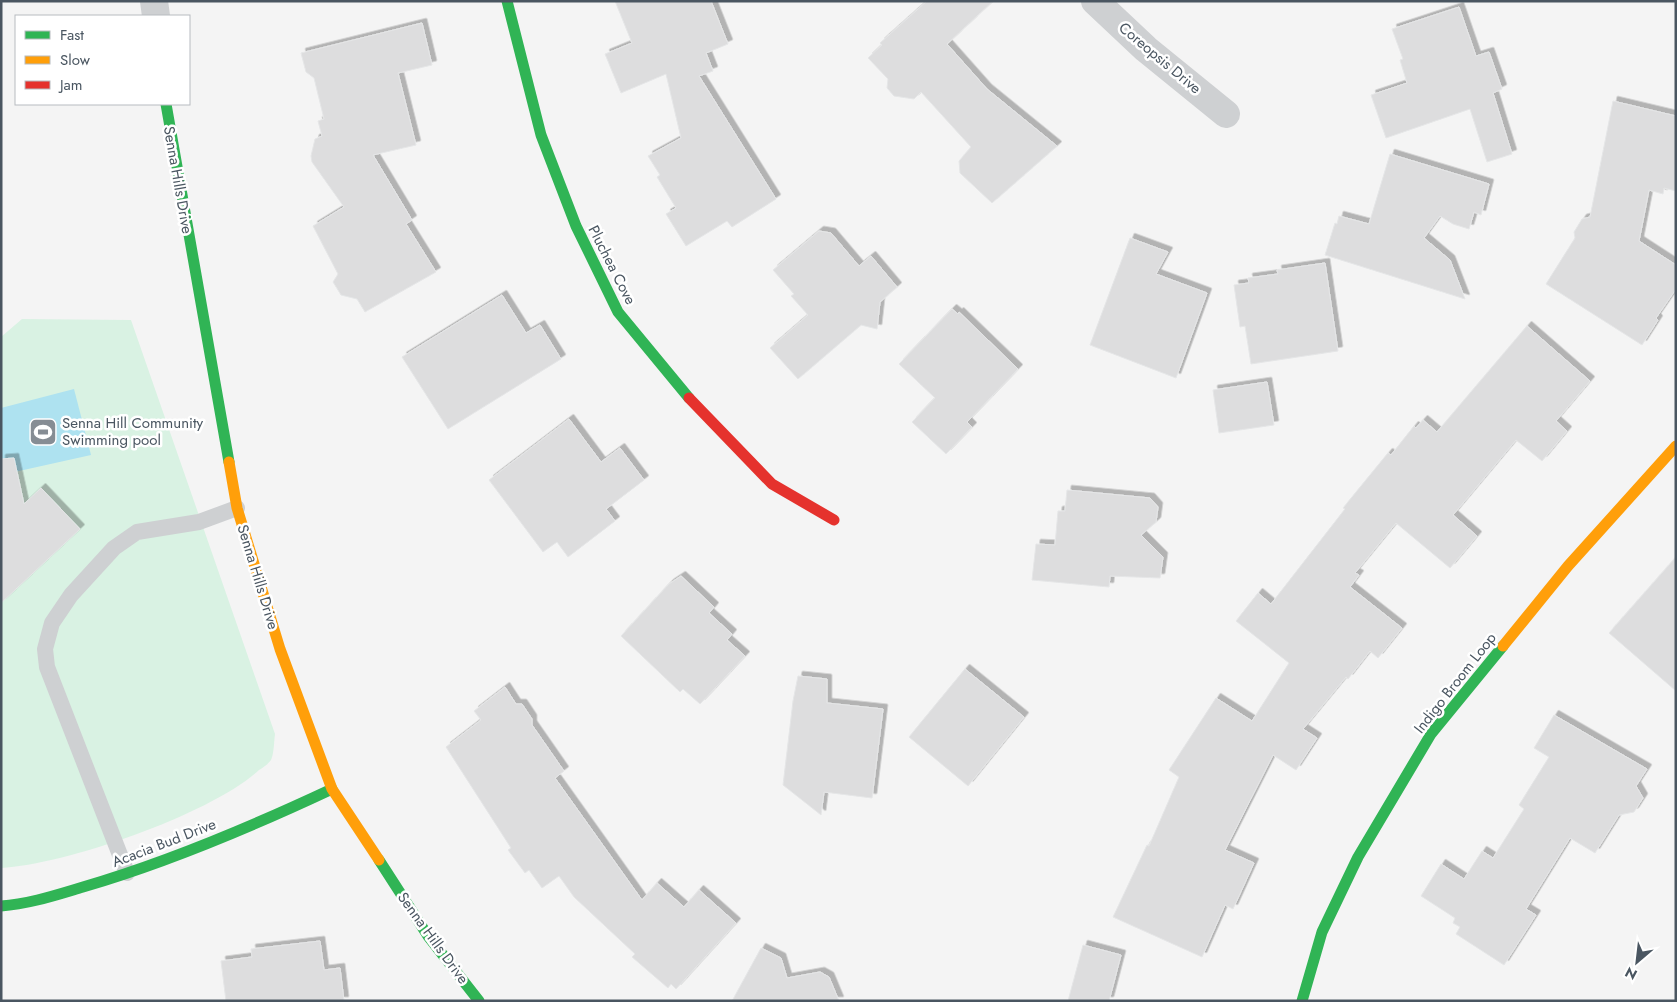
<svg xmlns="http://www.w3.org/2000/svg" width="1677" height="1002" viewBox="0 0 1677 1002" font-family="Jost,sans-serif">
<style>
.green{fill:#d9f2e3}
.water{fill:#aee2f0}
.building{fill:#ddddde;stroke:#e5e6e7;filter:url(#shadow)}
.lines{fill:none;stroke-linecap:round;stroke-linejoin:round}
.lane{stroke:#ced0d2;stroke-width:16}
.street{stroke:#ced0d2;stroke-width:28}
.fast{stroke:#30b455;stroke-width:11}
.slow{stroke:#ff9f0a;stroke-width:11}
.jam{stroke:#e5322d;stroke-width:11}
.labels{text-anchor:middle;stroke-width:5;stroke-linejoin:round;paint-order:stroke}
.street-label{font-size:15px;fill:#4a5661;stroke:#fff}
.poi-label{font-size:15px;fill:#4a5661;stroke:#fff;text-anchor:start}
</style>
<defs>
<filter id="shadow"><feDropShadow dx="4.5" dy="-4.5" stdDeviation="0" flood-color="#0004"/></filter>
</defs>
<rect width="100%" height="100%" fill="#f4f4f4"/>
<!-- green -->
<path class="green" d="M 22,319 L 131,320 L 275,734 C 274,741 274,754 271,760 C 268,764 263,768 259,770 C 211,814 67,864 1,868 L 1,337 Z"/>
<!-- water -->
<path class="water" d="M 74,389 L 91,455 L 1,475 L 1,408 Z"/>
<!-- building -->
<g class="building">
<path d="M 615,1 L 711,1 L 728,44 L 706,53 L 713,71 L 699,76 L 776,199 L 732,227 L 727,221 L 686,246 L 666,214 L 676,208 L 657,177 L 660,175 L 648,156 L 681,138 L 666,74 L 621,93 L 605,54 L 632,43 Z"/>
<path d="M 927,1 L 993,1 L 947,44 L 987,89 L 1057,146 L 992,203 L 960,173 L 959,161 L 971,147 L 921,92 L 914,99 L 894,96 L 887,88 L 888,79 L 868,58 L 882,45 L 880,43 Z"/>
<path d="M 1459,7 L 1476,56 L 1489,52 L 1502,89 L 1493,93 L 1512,154 L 1487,162 L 1470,109 L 1386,138 L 1371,95 L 1407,83 L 1400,60 L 1403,59 L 1392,29 Z"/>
<path d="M 422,23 L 432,65 L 398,73 L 416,145 L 373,155 L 412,220 L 406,224 L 436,272 L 365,312 L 357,299 L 341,295 L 333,282 L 338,274 L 313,226 L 344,207 L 312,162 L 311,156 L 315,139 L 322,136 L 318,121 L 324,119 L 314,78 L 306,72 L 301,53 Z"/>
<path d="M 1613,101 L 1676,116 L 1676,191 L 1664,188 L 1663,194 L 1649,190 L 1639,241 L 1676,265 L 1676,289 L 1656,318 L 1658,320 L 1642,345 L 1546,284 L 1575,238 L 1574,232 L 1582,219 L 1590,217 Z"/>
<path d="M 1390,154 L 1489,184 L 1481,215 L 1474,212 L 1469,229 L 1453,224 L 1440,216 L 1424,238 L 1450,260 L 1465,299 L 1325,255 L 1335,223 L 1337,224 L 1339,216 L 1369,224 Z"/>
<path d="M 819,231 L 831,233 L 859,266 L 871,256 L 897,287 L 880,302 L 877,329 L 861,325 L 798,379 L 770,348 L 808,315 L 791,296 L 794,294 L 773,270 Z"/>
<path d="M 1130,238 L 1168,252 L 1156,274 L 1207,293 L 1176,378 L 1090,345 Z"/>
<path d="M 1325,263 L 1338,351 L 1251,364 L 1245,326 L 1240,327 L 1234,285 L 1249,283 L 1248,278 L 1278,274 L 1277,270 Z"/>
<path d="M 502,295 L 526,333 L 540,325 L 561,359 L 448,429 L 402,357 Z"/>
<path d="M 952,309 L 958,314 L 959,312 L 1018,369 L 967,422 L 972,427 L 946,454 L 912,422 L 935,398 L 899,364 Z"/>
<path d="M 1527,326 L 1590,381 L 1556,421 L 1567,431 L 1542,461 L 1516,440 L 1453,515 L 1477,536 L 1450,568 L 1396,523 L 1355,573 L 1359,575 L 1350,587 L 1402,628 L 1378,658 L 1370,651 L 1348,679 L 1346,677 L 1303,729 L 1317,738 L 1296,770 L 1273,755 L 1225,850 L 1254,863 L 1233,909 L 1225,905 L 1202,957 L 1113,917 L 1147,845 L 1149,846 L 1179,777 L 1169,770 L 1216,698 L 1252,721 L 1289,663 L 1236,621 L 1258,593 L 1271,604 L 1345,509 L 1343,508 L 1388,453 L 1391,455 L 1414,426 L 1416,428 L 1423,420 L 1437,432 Z"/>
<path d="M 1267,382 L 1274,425 L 1219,433 L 1213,390 Z"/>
<path d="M 569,419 L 601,462 L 620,448 L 644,480 L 606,509 L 615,521 L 568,557 L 557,542 L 543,552 L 489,480 Z"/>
<path d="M 14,458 L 24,504 L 41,488 L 80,529 L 1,603 L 1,459 Z"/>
<path d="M 1067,490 L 1150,498 L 1158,507 L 1156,522 L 1141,535 L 1163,557 L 1160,578 L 1110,576 L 1109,587 L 1032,580 L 1036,544 L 1055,545 L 1058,511 L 1065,511 Z"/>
<path d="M 1676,557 L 1676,691 L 1609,633 Z"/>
<path d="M 681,576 L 714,607 L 709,613 L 732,634 L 727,640 L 745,656 L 700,704 L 683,689 L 680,692 L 621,636 L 669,584 Z"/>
<path d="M 965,669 L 1024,717 L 968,786 L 909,737 Z"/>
<path d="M 798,676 L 827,679 L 827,703 L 883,709 L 872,798 L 824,792 L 821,815 L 783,785 L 793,701 Z"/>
<path d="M 505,687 L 516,704 L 522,704 L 532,719 L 532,725 L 564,771 L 555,778 L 642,900 L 657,883 L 684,907 L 699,890 L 736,923 L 676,989 L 671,984 L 668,988 L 632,957 L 635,954 L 574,897 L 559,876 L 542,888 L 529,870 L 525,873 L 508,850 L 511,848 L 446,747 L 481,720 L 474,711 Z"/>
<path d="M 1554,715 L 1647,769 L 1636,786 L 1643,798 L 1634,812 L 1619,815 L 1595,853 L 1570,838 L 1526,909 L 1536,915 L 1504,965 L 1456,934 L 1460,927 L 1453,923 L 1455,918 L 1421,896 L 1441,864 L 1464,879 L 1482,851 L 1493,858 L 1524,809 L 1519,805 L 1549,757 L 1534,748 Z"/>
<path d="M 320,941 L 324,970 L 340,968 L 344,1001 L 226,1001 L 221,961 L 252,957 L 251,949 Z"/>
<path d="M 1083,945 L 1121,955 L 1109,1001 L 1068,1001 Z"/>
<path d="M 761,948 L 781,958 L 787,978 L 820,972 L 829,977 L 839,1001 L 732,1001 Z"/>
</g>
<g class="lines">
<!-- lane -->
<path class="lane" d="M 127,873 L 47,667 L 45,649 L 52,623 L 71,595 L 114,548 L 137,532 L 199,522 L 237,508"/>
<!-- street -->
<g class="street">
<path d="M 154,1 L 156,16"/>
<path d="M 1095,1 L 1146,49 L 1226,114"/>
</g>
<!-- fast -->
<g class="fast">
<path d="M 507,1 L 541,135 L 576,226 L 618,312 L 689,398"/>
<path d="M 166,104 L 229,462"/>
<path d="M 379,860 L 428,936 L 479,1001"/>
<path d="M 1,906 C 29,904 56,895 83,887 C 169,862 251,827 332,789"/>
<path d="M 1302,1001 L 1322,932 L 1358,857 L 1431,734 L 1503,646"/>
</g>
<!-- slow -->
<g class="slow">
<path d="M 229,462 L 237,508 L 280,649 L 332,789 L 379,860"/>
<path d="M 1503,646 L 1568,566 L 1676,446"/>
</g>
<!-- jam -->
<path class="jam" d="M 689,398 L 772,484 L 834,520"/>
</g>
<!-- icons -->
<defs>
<g id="stadium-square" transform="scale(1.4375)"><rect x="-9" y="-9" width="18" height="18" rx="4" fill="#868d94" stroke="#fff"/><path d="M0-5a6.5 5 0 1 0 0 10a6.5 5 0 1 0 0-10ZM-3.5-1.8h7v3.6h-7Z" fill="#fff"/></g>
</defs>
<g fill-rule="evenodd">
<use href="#stadium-square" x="43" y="432"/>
</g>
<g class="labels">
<!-- street labels -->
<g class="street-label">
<text transform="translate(1160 58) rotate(40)" y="5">Coreopsis Drive</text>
<text transform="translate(178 180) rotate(80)" y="5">Senna Hills Drive</text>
<text transform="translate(612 265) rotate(63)" y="5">Pluchea Cove</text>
<text transform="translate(258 577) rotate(73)" y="5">Senna Hills Drive</text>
<text transform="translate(1455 683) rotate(-52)" y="5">Indigo Broom Loop</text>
<text transform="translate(164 843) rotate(-21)" y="5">Acacia Bud Drive</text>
<text transform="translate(433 938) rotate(54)" y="5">Senna Hills Drive</text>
</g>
<!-- poi labels -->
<g class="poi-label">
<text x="62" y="428">Senna Hill Community<tspan x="62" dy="17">Swimming pool</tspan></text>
</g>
</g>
<!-- border -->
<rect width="1677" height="1002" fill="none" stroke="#4a5661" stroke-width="5"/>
<!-- legend -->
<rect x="15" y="15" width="175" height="90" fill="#ffffff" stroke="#b7bbc0"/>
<rect x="25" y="31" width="25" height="8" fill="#30b455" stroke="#b7bbc0"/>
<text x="60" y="40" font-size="15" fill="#4a5661">Fast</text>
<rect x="25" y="56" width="25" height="8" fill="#ff9f0a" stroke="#b7bbc0"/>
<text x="60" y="65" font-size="15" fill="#4a5661">Slow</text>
<rect x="25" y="81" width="25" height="8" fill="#e5322d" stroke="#b7bbc0"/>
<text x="60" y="90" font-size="15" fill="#4a5661">Jam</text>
<!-- north arrow -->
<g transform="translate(1637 962) rotate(208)" stroke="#ffffff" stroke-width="4" paint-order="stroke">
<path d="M0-4L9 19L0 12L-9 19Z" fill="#4a5661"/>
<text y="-8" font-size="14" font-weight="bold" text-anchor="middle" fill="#4a5661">N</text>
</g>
</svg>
